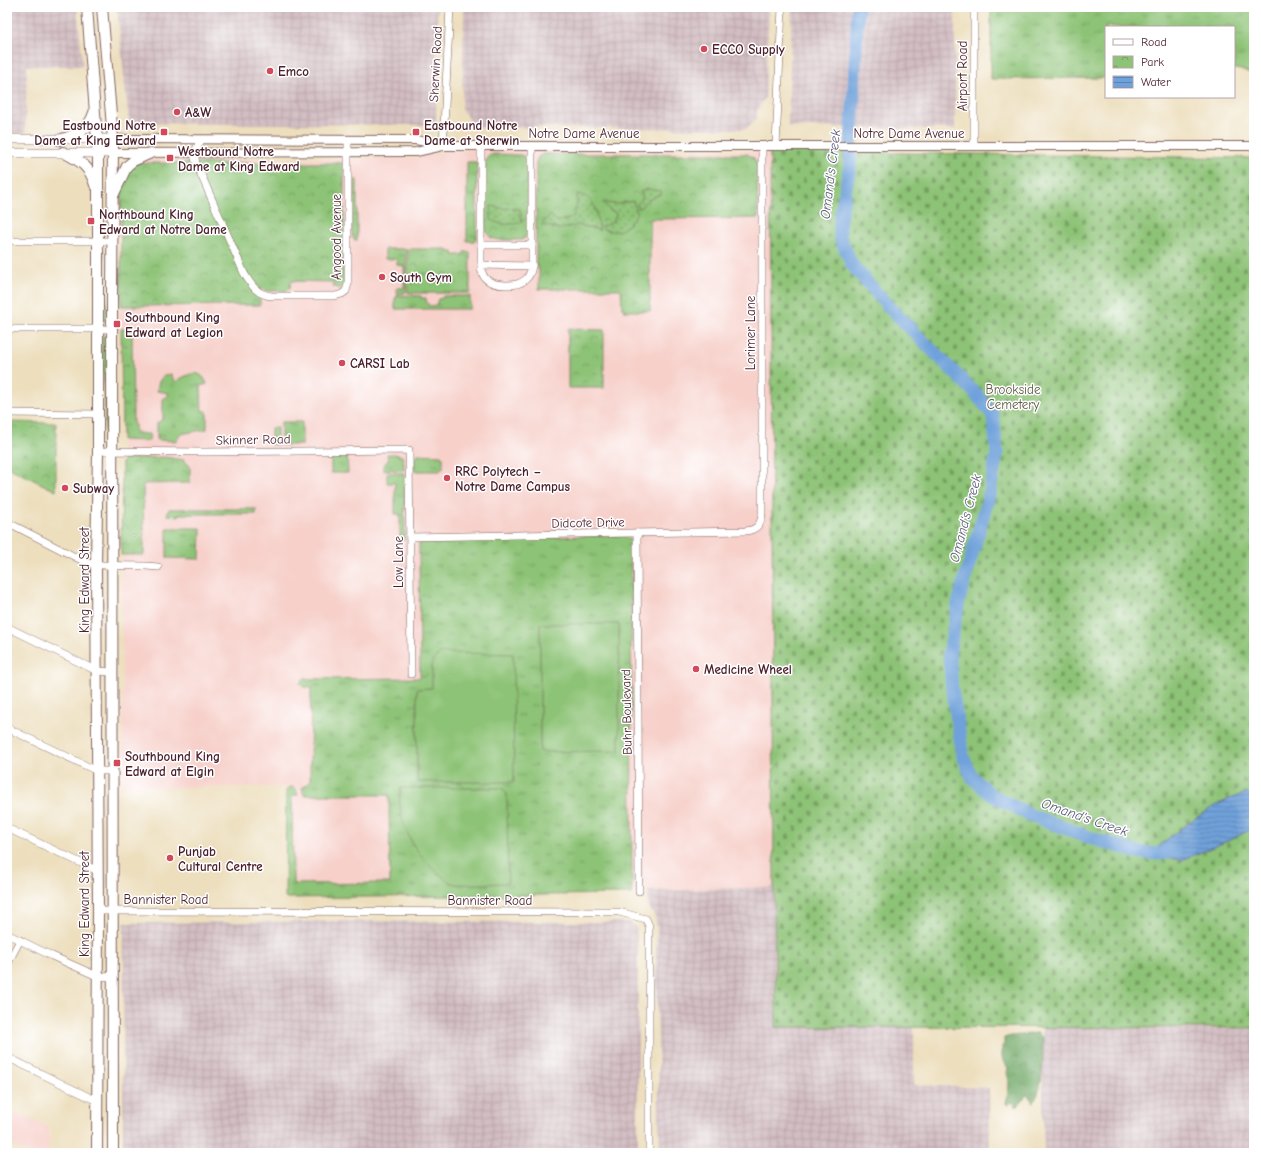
<svg xmlns="http://www.w3.org/2000/svg" width="1261" height="1160" viewBox="0 0 1261 1160" font-family="'Comic Neue',sans-serif">
<style>
.built{fill:#f7d0ca}
.industrial{fill:url(#industrial-grid)}
.grass{fill:url(#grass-tufts);stroke:#6c7150}
.forest{fill:url(#forest-crowns);stroke:#5e6449}
.cemetery{fill:url(#cemetery-stones);stroke:#6c7150}
.park{fill:url(#park-crowns);stroke:#6c7150}
.garden{fill:url(#garden-dots);stroke:#6c7150}
.pitch{fill:#8dc376;stroke:#6c7150}
.water{fill:url(#water-rules);stroke:#5c6082}
.lines{fill:none;stroke-linecap:round;stroke-linejoin:round}
.river{stroke:#6fa1da;stroke-width:13}
.minor-casing{stroke:#83625e;stroke-width:8}
.tertiary-casing{stroke:#83625e;stroke-width:10}
.secondary-casing{stroke:#83625e;stroke-width:10}
.primary-casing{stroke:#83625e;stroke-width:12}
.minor{stroke:#fff;stroke-width:7}
.tertiary{stroke:#fff;stroke-width:8}
.secondary{stroke:#fff;stroke-width:9}
.primary{stroke:#fff;stroke-width:10}
.poi-dot{fill:#d1495b;stroke:#fff;stroke-width:1.5}
.labels{text-anchor:middle;stroke-width:3;stroke-linejoin:round;paint-order:stroke}
.poi-label{font-size:13px;font-weight:bold;fill:#4a1f2b;stroke:#fff;text-anchor:start}
.street-label{font-size:13px;fill:#4a1f2b;stroke:#fff}
.park-label{font-size:13px;fill:#615845;stroke:#fff}
.water-label{font-size:14px;font-style:italic;fill:#5b5a7a;stroke:#fff}
</style>
<defs>
<pattern id="industrial-grid" width="8" height="8" patternUnits="userSpaceOnUse"><rect width="8" height="8" fill="#d2bec2"/><path d="M0 4h8M4 0v8" fill="none" stroke="#b6a3a7"/></pattern>
<pattern id="grass-tufts" width="24" height="20" patternUnits="userSpaceOnUse"><rect width="24" height="20" fill="#8dc376"/><path d="M3 7l-1-3M5 7V3M7 7l1-3M15 17l-1-3M17 17v-4M19 17l1-3" fill="none" stroke="#759e61"/></pattern>
<pattern id="forest-crowns" width="20" height="18" patternUnits="userSpaceOnUse"><rect width="20" height="18" fill="#72a967"/><path d="M2 6a3 3 0 1 1 6 0M12 15a3 3 0 1 1 6 0" fill="none" stroke="#608955"/></pattern>
<pattern id="cemetery-stones" width="16" height="16" patternUnits="userSpaceOnUse"><rect width="16" height="16" fill="#8dc376"/><path d="M2 7V4a2 2 0 0 1 4 0v3zM10 15v-3a2 2 0 0 1 4 0v3z" fill="#759e61"/></pattern>
<pattern id="park-crowns" width="20" height="18" patternUnits="userSpaceOnUse"><rect width="20" height="18" fill="#8dc376"/><path d="M2 6a3 3 0 1 1 6 0M12 15a3 3 0 1 1 6 0" fill="none" stroke="#759e61"/></pattern>
<pattern id="garden-dots" width="8" height="8" patternUnits="userSpaceOnUse"><rect width="8" height="8" fill="#8dc376"/><path d="M2 2h.1M6 6h.1" fill="none" stroke="#759e61" stroke-width="1.8" stroke-linecap="round"/></pattern>
<pattern id="water-rules" width="6" height="5" patternUnits="userSpaceOnUse"><rect width="6" height="5" fill="#6fa1da"/><path d="M0 2.5h6" fill="none" stroke="#5d83b1"/></pattern>
</defs>
<rect width="100%" height="100%" fill="#fff"/>
<filter id="ink" filterUnits="userSpaceOnUse"><feTurbulence type="fractalNoise" baseFrequency=".025" numOctaves="2"/><feDisplacementMap in="SourceGraphic" scale="8" xChannelSelector="R" yChannelSelector="G"/><feConvolveMatrix kernelMatrix="1 2 1 2 8 2 1 2 1" color-interpolation-filters="sRGB"/></filter>
<filter id="wash" filterUnits="userSpaceOnUse"><feTurbulence type="fractalNoise" baseFrequency=".012" numOctaves="4" result="noise"/><feDisplacementMap in="SourceGraphic" scale="16" xChannelSelector="R" yChannelSelector="G"/><feGaussianBlur stdDeviation="0.9" result="paint"/><feColorMatrix in="noise" values="0 0 0 0 0 0 0 0 0 0 0 0 0 0 0 0 0 1.4 0 .05"/><feComposite in="paint" operator="in"/></filter>
<g filter="url(#wash)">
<rect width="100%" height="100%" fill="#eddfbe"/>
<!-- built -->
<g class="built">
<path d="M 455,150 L 770,151 L 774,887 L 639,891 L 632,894 L 285,898 L 285,787 L 123,787 L 119,169 L 121,165 L 127,160 L 406,158 Z"/>
<path d="M 7,1107 L 49,1128 L 49,1153 L 27,1153 L 7,1143 Z"/>
</g>
<!-- industrial -->
<g class="industrial">
<path d="M 7,7 L 77,7 L 83,66 L 27,66 L 25,133 L 7,133 Z"/>
<path d="M 117,7 L 438,7 L 436,40 L 436,125 L 129,123 Z"/>
<path d="M 464,7 L 769,7 L 765,98 L 757,110 L 756,119 L 746,129 L 474,127 L 462,110 Z"/>
<path d="M 792,7 L 955,7 L 955,129 L 788,127 Z"/>
<path d="M 774,887 L 776,1027 L 914,1027 L 914,1085 L 989,1088 L 990,1153 L 660,1153 L 656,952 L 657,928 L 655,917 L 648,905 L 648,891 Z"/>
<path d="M 335,921 L 630,922 L 636,928 L 638,953 L 638,1153 L 123,1153 L 124,923 Z"/>
<path d="M 1042,1028 L 1254,1029 L 1254,1153 L 1044,1153 Z"/>
</g>
<!-- grass -->
<g class="grass">
<path d="M 991,7 L 1254,7 L 1254,75 L 1243,70 L 1234,69 L 1234,27 L 1106,27 L 1106,78 L 991,79 Z"/>
<path d="M 467,162 L 477,162 L 477,238 L 474,241 L 467,241 Z"/>
<path d="M 356,179 L 357,181 L 357,240 L 354,240 L 352,236 L 352,184 L 353,182 Z"/>
<path d="M 102,248 L 103,250 L 104,277 L 107,313 L 104,322 L 102,323 Z"/>
<path d="M 385,249 L 406,249 L 406,292 L 404,293 L 397,293 L 397,288 L 404,288 L 404,266 L 397,265 L 397,259 L 385,259 Z"/>
<path d="M 397,295 L 421,296 L 421,298 L 426,298 L 427,304 L 431,306 L 436,305 L 438,299 L 443,298 L 443,296 L 470,296 L 470,309 L 395,309 L 395,298 L 397,297 Z"/>
<path d="M 121,329 L 132,329 L 133,424 L 135,425 L 135,432 L 144,434 L 150,434 L 149,441 L 122,440 Z"/>
<path d="M 102,333 L 107,343 L 107,441 L 105,436 L 105,388 L 101,358 Z"/>
<path d="M 171,374 L 175,382 C 187,375 200,366 207,384 L 201,386 L 202,411 L 207,411 L 207,429 L 181,434 L 176,441 L 157,440 L 157,423 L 163,419 L 163,398 L 167,397 L 169,393 L 157,391 C 158,381 161,375 171,374 Z"/>
<rect x="281" y="422" width="21" height="23"/>
<rect x="271" y="428" width="6" height="17"/>
<path d="M 336,454 L 344,454 L 347,456 L 348,473 L 331,473 L 331,458 Z"/>
<path d="M 387,454 C 403,454 404,454 404,470 L 383,470 L 383,465 L 388,461 Z"/>
<path d="M 418,454 L 441,455 L 443,458 L 443,469 L 440,469 L 440,471 L 414,471 L 414,458 Z"/>
<path d="M 387,473 L 404,473 L 405,540 L 400,540 L 400,514 L 395,514 L 395,483 L 387,483 Z"/>
<path d="M 169,509 L 256,509 L 256,514 L 179,514 L 179,516 L 167,515 Z"/>
<path d="M 167,528 L 201,528 L 200,559 L 167,558 Z"/>
<path d="M 616,535 L 625,536 L 631,541 L 632,894 L 285,898 L 286,791 L 290,787 C 296,787 296,790 298,795 L 292,796 L 293,884 L 390,883 L 389,795 L 304,795 L 302,788 L 308,784 L 310,781 L 311,687 L 304,687 L 300,684 L 303,679 L 420,678 L 419,543 L 424,541 Z"/>
</g>
<!-- forest -->
<path class="forest" d="M 1037,1033 L 1043,1038 C 1042,1054 1045,1090 1033,1102 L 1028,1095 L 1026,1095 L 1022,1102 L 1017,1107 L 1012,1102 L 1008,1105 L 1006,1104 C 1007,1096 1009,1089 1009,1081 C 1008,1076 1006,1074 1008,1068 L 1002,1057 L 1002,1046 L 1004,1044 L 1004,1038 L 1011,1036 Z"/>
<!-- cemetery -->
<path class="cemetery" d="M 770,151 L 1254,158 L 1254,1028 L 776,1027 L 774,887 Z"/>
<!-- park -->
<g class="park">
<path d="M 494,154 L 521,155 L 527,158 L 528,232 L 526,237 L 522,240 L 499,240 L 491,238 L 486,231 L 485,164 C 486,158 488,155 494,154 Z"/>
<path d="M 543,154 L 747,154 L 754,158 L 757,164 L 758,218 L 650,219 L 650,311 L 624,311 L 624,308 L 622,308 L 621,289 L 539,289 L 539,268 L 536,267 L 536,162 L 538,157 Z"/>
<path d="M 128,163 L 344,163 L 344,286 L 339,290 L 337,287 L 333,287 L 333,282 L 291,281 L 290,288 L 287,291 L 265,291 L 260,288 L 260,305 L 121,306 L 121,169 Z"/>
<path d="M 408,249 L 448,249 L 448,252 L 453,252 L 453,255 L 462,255 L 464,252 L 470,252 L 470,293 L 408,293 Z"/>
<path d="M 568,329 L 604,330 L 604,388 L 568,388 Z"/>
<path d="M 7,422 L 56,423 L 56,491 L 7,467 Z"/>
<path d="M 165,457 L 184,460 L 190,466 L 190,483 L 143,484 L 144,555 L 121,555 L 122,463 L 124,459 Z"/>
</g>
<!-- garden -->
<g class="garden">
<path d="M 647,189 L 661,191 L 662,193 L 646,201 L 639,209 L 637,204 L 643,198 L 640,192 Z"/>
<path d="M 577,194 C 598,198 595,213 600,230 L 578,225 L 561,229 L 542,225 L 550,215 L 557,221 L 566,220 L 573,217 L 577,204 Z"/>
<path d="M 633,201 L 637,212 C 631,226 619,236 603,229 L 602,226 C 609,225 614,222 616,215 L 615,212 L 610,211 L 607,207 L 604,204 L 604,203 L 617,204 Z"/>
<path d="M 491,206 L 501,208 L 520,209 L 522,222 C 510,225 502,226 491,220 Z"/>
</g>
<!-- pitch -->
<g class="pitch">
<path d="M 540,624 L 619,624 L 619,751 L 540,752 Z"/>
<path d="M 440,653 L 513,654 L 514,782 L 417,782 L 417,689 L 432,688 L 432,662 Z"/>
<path d="M 401,788 L 502,788 L 507,794 L 508,883 C 497,883 461,886 452,883 C 448,882 445,879 442,876 C 417,859 394,820 401,788 Z"/>
</g>
<!-- water -->
<path class="water" d="M 1247,793 L 1254,799 L 1254,828 L 1232,839 L 1182,860 L 1163,858 L 1159,854 L 1159,846 C 1186,824 1214,802 1247,793 Z"/>
<g class="lines">
<!-- river -->
<path class="river" d="M 858,7 L 850,166 L 840,218 L 840,237 L 852,265 L 889,307 L 974,392 L 993,415 L 997,453 L 990,492 L 959,600 L 949,653 L 952,689 L 963,756 L 972,777 L 990,794 L 1030,815 L 1094,839 L 1136,852 L 1159,854 L 1171,852 L 1175,850"/>
</g>
</g>
<g filter="url(#ink)">
<g class="lines">
<!-- minor casing -->
<g class="minor-casing">
<g id="minor">
<path d="M 201,140 L 194,153 L 196,163 L 244,273 C 251,285 257,295 272,296 L 335,296 L 342,294 L 346,291 L 348,284 L 348,140"/>
<path d="M 443,146 L 450,7"/>
<path d="M 481,146 L 481,269 C 482,272 483,276 485,278 C 493,287 517,287 525,280 C 530,276 531,271 532,266 L 532,146"/>
<path d="M 776,146 L 782,7"/>
<path d="M 974,146 L 974,7"/>
<path d="M 7,241 L 112,241"/>
<path d="M 481,245 L 532,245"/>
<path d="M 481,265 L 532,266"/>
<path d="M 7,329 L 112,329"/>
<path d="M 7,413 L 98,414"/>
<path d="M 98,451 L 204,452 L 409,450 L 411,674"/>
<path d="M 7,522 L 87,563 C 110,568 135,564 158,567"/>
<path d="M 637,533 L 639,891"/>
<path d="M 410,537 L 746,531 C 756,530 761,525 762,514 L 762,146"/>
<path d="M 7,627 L 97,671 L 112,672"/>
<path d="M 7,728 L 91,768 L 97,771 L 112,771"/>
<path d="M 7,828 L 98,871"/>
<path d="M 98,911 L 619,912 L 646,919 L 649,926 L 649,1153"/>
<path d="M 7,934 L 52,956 L 97,976 L 112,977"/>
<path d="M 7,965 L 20,940"/>
<path d="M 7,1057 L 97,1101"/>
</g>
</g>
<!-- tertiary casing -->
<g class="tertiary-casing">
<g id="tertiary">
<path d="M 113,139 L 416,140 L 440,145"/>
<path d="M 113,153 L 416,152 L 443,146 L 1254,146"/>
</g>
</g>
<!-- secondary casing -->
<g class="secondary-casing">
<g id="secondary">
<path d="M 7,139 L 113,139"/>
<path d="M 7,153 L 113,153"/>
</g>
</g>
<!-- primary casing -->
<g class="primary-casing">
<g id="primary">
<path d="M 87,7 L 98,153 L 98,451 L 96,565 L 98,911 L 97,1153"/>
<path d="M 102,7 L 113,139 L 112,295 L 113,1153"/>
<path d="M 59,140 C 77,134 87,133 94,113"/>
<path d="M 63,152 C 80,161 90,166 95,185"/>
<path d="M 113,196 L 127,166 L 133,161 L 151,153"/>
</g>
</g>
<!-- minor -->
<use href="#minor" class="minor"/>
<!-- tertiary -->
<use href="#tertiary" class="tertiary"/>
<!-- secondary -->
<use href="#secondary" class="secondary"/>
<!-- primary -->
<use href="#primary" class="primary"/>
</g>
</g>
<!-- markers -->
<g class="poi-dot">
<circle cx="704" cy="49" r="4"/>
<circle cx="270" cy="71" r="4"/>
<circle cx="177" cy="112" r="4"/>
<rect x="160" y="128" width="8" height="8" rx="2"/>
<rect x="412" y="128" width="8" height="8" rx="2"/>
<rect x="166" y="154" width="8" height="8" rx="2"/>
<rect x="87" y="217" width="8" height="8" rx="2"/>
<circle cx="382" cy="277" r="4"/>
<rect x="113" y="320" width="8" height="8" rx="2"/>
<circle cx="342" cy="363" r="4"/>
<circle cx="447" cy="478" r="4"/>
<circle cx="65" cy="488" r="4"/>
<circle cx="696" cy="669" r="4"/>
<rect x="113" y="759" width="8" height="8" rx="2"/>
<circle cx="170" cy="858" r="4"/>
</g>
<g class="labels">
<!-- poi labels -->
<g class="poi-label">
<text x="712" y="54">ECCO Supply</text>
<text x="278" y="76">Emco</text>
<text x="185" y="117">A&amp;W</text>
<text x="156" y="130" text-anchor="end">Eastbound Notre<tspan x="156" dy="15">Dame at King Edward</tspan></text>
<text x="424" y="130">Eastbound Notre<tspan x="424" dy="15">Dame at Sherwin</tspan></text>
<text x="178" y="156">Westbound Notre<tspan x="178" dy="15">Dame at King Edward</tspan></text>
<text x="99" y="219">Northbound King<tspan x="99" dy="15">Edward at Notre Dame</tspan></text>
<text x="390" y="282">South Gym</text>
<text x="125" y="322">Southbound King<tspan x="125" dy="15">Edward at Legion</tspan></text>
<text x="350" y="368">CARSI Lab</text>
<text x="455" y="476">RRC Polytech –<tspan x="455" dy="15">Notre Dame Campus</tspan></text>
<text x="73" y="493">Subway</text>
<text x="704" y="674">Medicine Wheel</text>
<text x="125" y="761">Southbound King<tspan x="125" dy="15">Edward at Elgin</tspan></text>
<text x="178" y="856">Punjab<tspan x="178" dy="15">Cultural Centre</tspan></text>
</g>
<!-- street labels -->
<g class="street-label">
<text transform="translate(435 64) rotate(-87)" y="5">Sherwin Road</text>
<text transform="translate(962 76) rotate(-90)" y="5">Airport Road</text>
<text x="584" y="138">Notre Dame Avenue</text>
<text x="909" y="138">Notre Dame Avenue</text>
<text transform="translate(336 237) rotate(-90)" y="5">Angood Avenue</text>
<text transform="translate(750 333) rotate(-90)" y="5">Lorimer Lane</text>
<text transform="translate(253 439) rotate(-1)" y="5">Skinner Road</text>
<text transform="translate(588 522) rotate(-1)" y="5">Didcote Drive</text>
<text transform="translate(398 562) rotate(-90)" y="5">Low Lane</text>
<text transform="translate(84 580) rotate(-90)" y="5">King Edward Street</text>
<text transform="translate(626 712) rotate(-91)" y="5">Buhr Boulevard</text>
<text x="166" y="904">Bannister Road</text>
<text x="490" y="905">Bannister Road</text>
<text transform="translate(84 904) rotate(-90)" y="5">King Edward Street</text>
</g>
<!-- park labels -->
<g class="park-label">
<text x="1013" y="394">Brookside<tspan x="1013" dy="15">Cemetery</tspan></text>
</g>
<!-- water labels -->
<g class="water-label">
<text transform="translate(830 174) rotate(-83)" y="5">Omand's Creek</text>
<text transform="translate(965 518) rotate(-75)" y="5">Omand's Creek</text>
<text transform="translate(1085 817) rotate(19)" y="5">Omand's Creek</text>
</g>
</g>
<!-- margin -->
<rect width="1261" height="1160" fill="none" stroke="#fff" stroke-width="24"/>
<!-- legend -->
<rect x="1105" y="26" width="130" height="72" fill="#ffffff" stroke="#b7a5aa"/>
<rect x="1113" y="39" width="20" height="6" fill="#ffffff" stroke="#b7a5aa"/>
<text x="1141" y="46" font-size="12" fill="#4a1f2b">Road</text>
<rect x="1113" y="56" width="20" height="12" fill="url(#park-crowns)" stroke="#b7a5aa"/>
<text x="1141" y="66" font-size="12" fill="#4a1f2b">Park</text>
<rect x="1113" y="76" width="20" height="12" fill="url(#water-rules)" stroke="#b7a5aa"/>
<text x="1141" y="86" font-size="12" fill="#4a1f2b">Water</text>
</svg>
